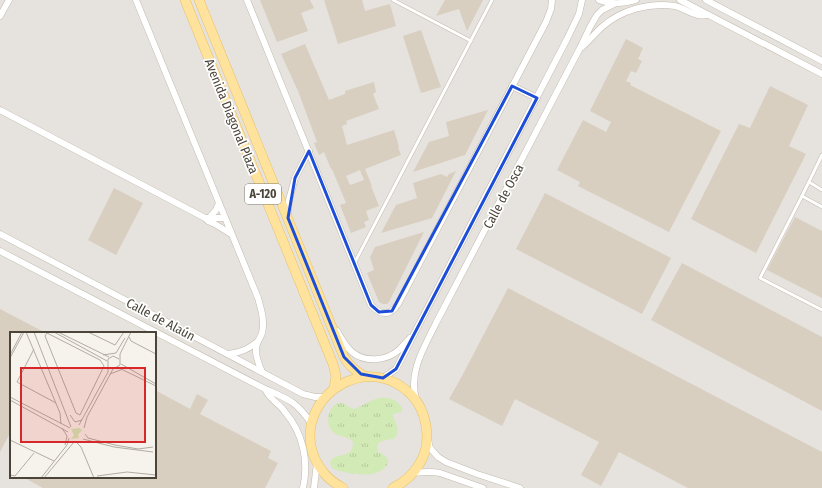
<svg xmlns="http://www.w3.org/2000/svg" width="822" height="488" viewBox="0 0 822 488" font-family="'Fira Sans Condensed',sans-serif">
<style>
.industrial{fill:#e6e2dd;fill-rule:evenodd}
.grass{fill:url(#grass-tufts)}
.building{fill:#d8cfc1;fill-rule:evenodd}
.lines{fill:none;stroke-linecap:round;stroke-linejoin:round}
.service-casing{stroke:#c2bbae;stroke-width:4}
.minor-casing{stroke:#c2bbae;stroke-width:7}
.primary-casing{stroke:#e6c16a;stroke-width:10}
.service{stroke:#fff;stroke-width:3}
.minor{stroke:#fff;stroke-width:6}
.primary{stroke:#ffe39c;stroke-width:9}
.marked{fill:none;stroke:#1d4ed8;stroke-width:3;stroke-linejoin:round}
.labels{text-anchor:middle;stroke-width:3.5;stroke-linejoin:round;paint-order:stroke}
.shield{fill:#fff;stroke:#817c74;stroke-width:1}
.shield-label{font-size:12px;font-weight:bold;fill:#4b4439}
.street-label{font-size:13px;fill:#4b4439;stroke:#fff}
.inset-road{fill:none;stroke:#b2ada4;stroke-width:1}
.view{fill:#d62828;fill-opacity:0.15;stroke:#d62828;stroke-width:2}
.inset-edge{fill:none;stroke:#4b4439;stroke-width:2}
</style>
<defs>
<pattern id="grass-tufts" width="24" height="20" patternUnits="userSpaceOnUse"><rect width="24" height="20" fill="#d2eab5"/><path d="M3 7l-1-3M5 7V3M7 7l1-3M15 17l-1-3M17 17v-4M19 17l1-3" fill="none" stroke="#b6ca9c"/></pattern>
</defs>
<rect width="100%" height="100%" fill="#f6f3ec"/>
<!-- industrial -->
<path class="industrial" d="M 0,0 L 822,0 L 822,488 L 0,488 ZM 11,333 L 155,333 L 155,477 L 11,477 Z"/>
<!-- grass -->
<path class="grass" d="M 379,398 C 389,397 397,399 402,408 L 401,412 L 394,414 L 393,415 C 395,425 402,430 394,439 C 386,440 374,440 378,452 C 394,458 389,468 376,473 C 365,476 355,474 344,472 C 340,471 336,470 332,468 L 330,462 C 335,452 351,459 353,445 C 354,435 339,439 332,431 C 325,423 328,404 340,403 C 346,403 349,408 354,409 C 363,406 370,400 379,398 Z"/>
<!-- building -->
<g class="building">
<path d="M 260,0 L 310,0 L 314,8 L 301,13 L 308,31 L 277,42 Z"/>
<path d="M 324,0 L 362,0 L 365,11 L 390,4 L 396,26 L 338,44 Z"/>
<path d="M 445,0 L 483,0 L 467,31 L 459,9 L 436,16 Z"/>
<path d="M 421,30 L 441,87 L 421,93 L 403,36 Z"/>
<path d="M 626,39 L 643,48 L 638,59 L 642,61 L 636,73 L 631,71 L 626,81 L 631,83 L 630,85 L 721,131 L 669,232 L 578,186 L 580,182 L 557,170 L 583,120 L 606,132 L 611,122 L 590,111 Z"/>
<path d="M 305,44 L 329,100 L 345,94 L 345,91 L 374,82 L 376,92 L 373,94 L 379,109 L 346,121 L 347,124 L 342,126 L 347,145 L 394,130 L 399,147 L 398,147 L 401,155 L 365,169 L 372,186 L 371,186 L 379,206 L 366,211 L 369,220 L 364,222 L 366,227 L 351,233 L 340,205 L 346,203 L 332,169 L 331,169 L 324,152 L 319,155 L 314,143 L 317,142 L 298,91 L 281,54 ZM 360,170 L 364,180 L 350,185 L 346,176 Z"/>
<path d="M 770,86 L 808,105 L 789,146 L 806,154 L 756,253 L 691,219 L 739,124 L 750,128 Z"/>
<path d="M 488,110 L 465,155 L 413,172 L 429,142 L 449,136 L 446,122 Z"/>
<path d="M 456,171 L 432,218 L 381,233 L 396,205 L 417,198 L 413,183 L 441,174 L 447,177 L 449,174 Z"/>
<path d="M 114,188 L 143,203 L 116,255 L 88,240 Z"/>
<path d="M 545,193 L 671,258 L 642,314 L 516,249 Z"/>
<path d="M 795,217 L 822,231 L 822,298 L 767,270 Z"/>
<path d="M 424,232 L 389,302 L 387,304 L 383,304 L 379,302 L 367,273 L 374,270 L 370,257 L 375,247 Z"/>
<path d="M 682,263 L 822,337 L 822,411 L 651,320 Z"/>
<path d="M 508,288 L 822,452 L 822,488 L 688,488 L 619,452 L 601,486 L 581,475 L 599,442 L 515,399 L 502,426 L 449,399 L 462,376 Z"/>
<path d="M 0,309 L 46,333 L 11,333 L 11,431 L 0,452 Z"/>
<path d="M 155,390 L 190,409 L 197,394 L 208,400 L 200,414 L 271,451 L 268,458 L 278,463 L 265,488 L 43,488 L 23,477 L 155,477 Z"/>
</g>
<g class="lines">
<!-- service casing -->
<g class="service-casing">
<g id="service">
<path d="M 393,0 L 471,41"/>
<path d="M 822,155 L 802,196 L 760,278 L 822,310"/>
<path d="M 809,182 L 822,190"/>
<path d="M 802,196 L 822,207"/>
<path d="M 355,262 L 492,0"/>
</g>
</g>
<!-- minor casing -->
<g class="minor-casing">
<g id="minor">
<path d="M 136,0 L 258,298 C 261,309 265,321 262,333 C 260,339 255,344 256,351 C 256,358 259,365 262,372"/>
<path d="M 247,0 L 371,305 C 380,315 390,317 398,304 L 546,22 L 551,9 L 552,0"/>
<path d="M 599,0 C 612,5 623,4 636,0"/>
<path d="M 680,0 L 822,74"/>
<path d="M 706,0 L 822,61"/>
<path d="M 0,16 L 9,0"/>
<path d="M 582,47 C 589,41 595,33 602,27 C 621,10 649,2 675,6 C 683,8 690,13 698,15 C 701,16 705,15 708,15"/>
<path d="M 512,86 L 537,98"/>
<path d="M 0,110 L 205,218 L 208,221 L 215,224 L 231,234"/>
<path d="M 288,216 L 289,200 L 295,178 L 309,151"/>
<path d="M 205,218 L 225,218"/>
<path d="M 209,218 L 216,210 L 219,203"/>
<path d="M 0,234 L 303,394 L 315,397 L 324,397"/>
<path d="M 0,251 L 265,389 C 288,399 296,401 311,423"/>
<path d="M 337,331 C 341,338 345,346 352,352 C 365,363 386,361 399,350 C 403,346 406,342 410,338"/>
<path d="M 228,354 C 241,352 247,350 257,342"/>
<path d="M 383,378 L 396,369 L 407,348 L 413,336 L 567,39 L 579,14 L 582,0"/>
<path d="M 265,389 C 269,399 279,403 285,412 C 303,433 309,461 303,488"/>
<path d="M 416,399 C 408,372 425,346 436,323 L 580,48 L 590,27 L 597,15 L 602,10 L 614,4"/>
<path d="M 428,440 L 430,448 L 438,457 L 446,462 L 477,474 L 520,488"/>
<path d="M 413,473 C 423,472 431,471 440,473 L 483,488"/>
<path d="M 314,488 L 317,463"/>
</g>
</g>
<!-- primary casing -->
<g class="primary-casing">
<g id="primary">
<path d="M 185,0 L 333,364 L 336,376 L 334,388"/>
<path d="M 199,0 L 344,357 C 349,366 358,373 367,377"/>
<path d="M 343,488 C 336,484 329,480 324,473 C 293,436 317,384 363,377 C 378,375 394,380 406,390 C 420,401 426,417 427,435 C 428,458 413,478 393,488"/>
</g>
</g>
<!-- service -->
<use href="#service" class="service"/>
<!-- minor -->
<use href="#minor" class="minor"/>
<!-- primary -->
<use href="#primary" class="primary"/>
</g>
<!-- marked area -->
<path class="marked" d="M 512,86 L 537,98 L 396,369 L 383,378 L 361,374 L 344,357 L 288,218 L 295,178 L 309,151 L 371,305 L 379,312 L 392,311 Z"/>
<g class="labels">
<!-- shield labels -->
<rect class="shield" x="245" y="184" width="36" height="20" rx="3"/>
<g class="shield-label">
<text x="263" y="198">A-120</text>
</g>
<!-- street labels -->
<g class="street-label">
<text transform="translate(232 116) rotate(68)" y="5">Avenida Diagonal Plaza</text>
<text transform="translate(503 196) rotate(-62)" y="5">Calle de Osca</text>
<text transform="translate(161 319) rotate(28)" y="5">Calle de Alaún</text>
</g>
</g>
<!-- overview -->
<g transform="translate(10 332)">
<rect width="146" height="146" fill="#f6f3ec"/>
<path d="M 69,96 L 72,98 L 68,103 L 69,106 L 61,107 L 64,103 L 61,97 Z" fill="#d2eab5"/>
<path class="inset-road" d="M 16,0 L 50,81 L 51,92M 24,0 L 61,95M 44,0 L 97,29M 48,0 L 99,25M 78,0 L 105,13 L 114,0M 37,1 L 90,28 L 94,34 L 70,83 L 66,81 L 35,4 ZM 119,5 L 121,9 L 146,22M 24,17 L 7,50 L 46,71M 0,23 L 12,0M 93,23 L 106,21 L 115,6M 0,26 L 14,0M 111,32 L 146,52M 109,36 L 146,54M 103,37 L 110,33 L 110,22 L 121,0M 100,42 L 113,37M 0,65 L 60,96M 0,68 L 58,100M 60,83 L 65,90 L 72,88M 69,93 L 98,40 L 98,27 L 103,24 L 109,27M 52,96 L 57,104 L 55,113M 74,96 L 77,85 L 103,37M 75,102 L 78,106 L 105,113 L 128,117 L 143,115M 73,107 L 104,115 L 143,120M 0,108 L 44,129M 66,110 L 71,115 L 84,146M 0,143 L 5,144 L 24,121M 87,144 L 117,140 L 146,143M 31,146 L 57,113 L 59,106M 34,146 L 64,110"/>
<path class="view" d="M 11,36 L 135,36 L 135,110 L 11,110 Z"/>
<rect width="146" height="146" class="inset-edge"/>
</g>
</svg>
